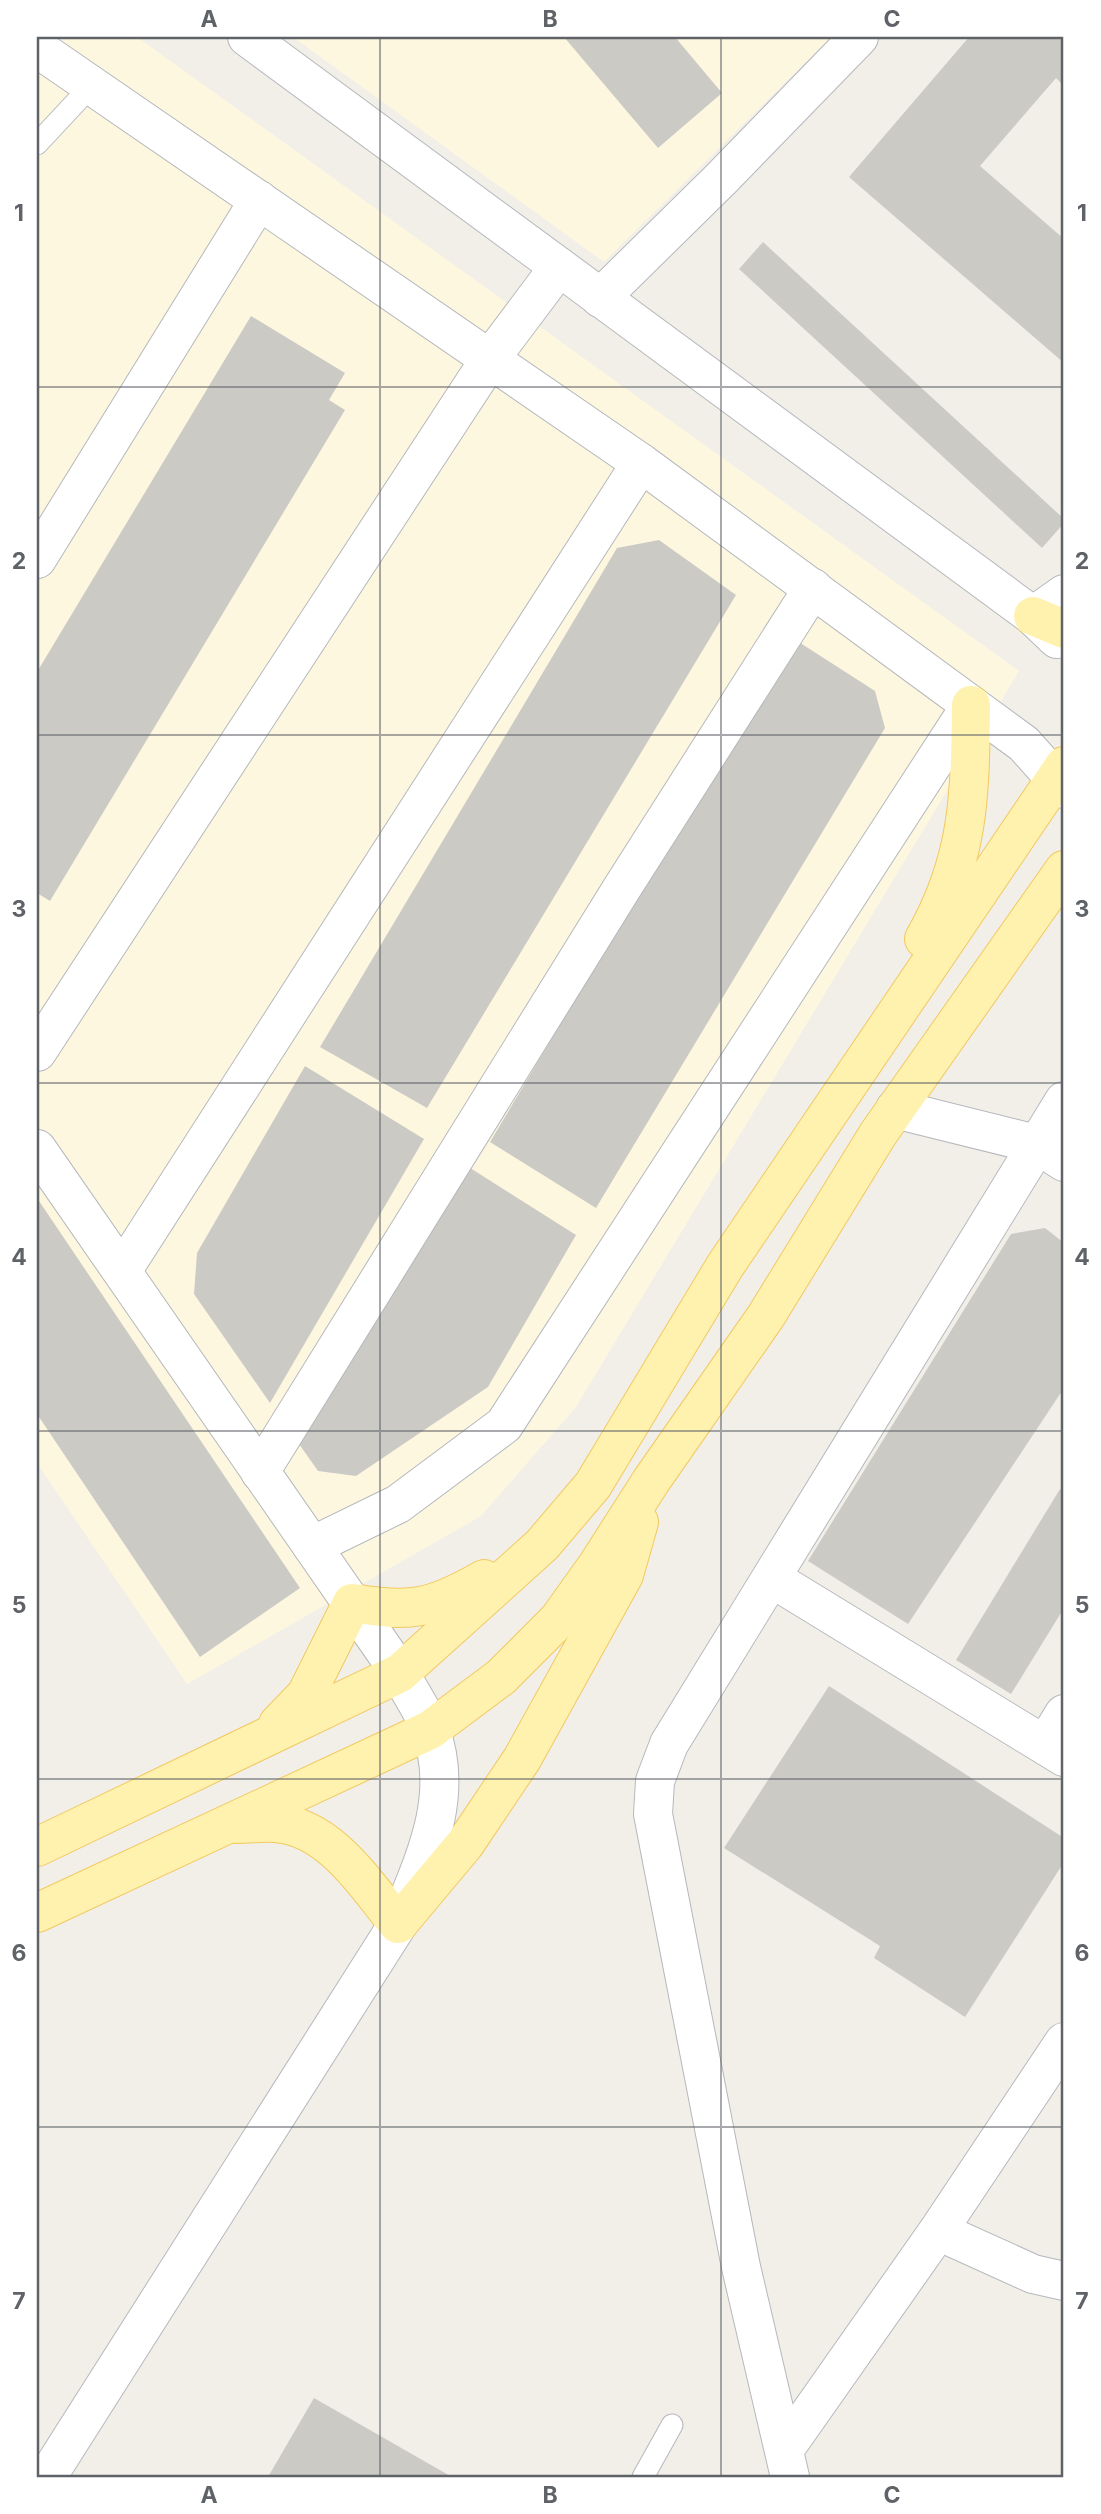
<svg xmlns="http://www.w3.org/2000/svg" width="1101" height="2514" viewBox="0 0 1101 2514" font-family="Inter,sans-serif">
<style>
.commercial{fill:#fef7e0}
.building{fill:#cccac5}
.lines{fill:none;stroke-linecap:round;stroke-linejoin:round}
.lane-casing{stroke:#b5b8bc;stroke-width:23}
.street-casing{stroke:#b5b8bc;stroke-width:40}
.primary-casing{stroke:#f2c960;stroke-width:40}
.lane{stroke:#fff;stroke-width:21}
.street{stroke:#fff;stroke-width:38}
.primary{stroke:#fff2af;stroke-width:38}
.grid{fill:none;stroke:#5f6368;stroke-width:2;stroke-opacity:0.55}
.neatline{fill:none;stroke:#5f6368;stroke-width:2.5}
.grid-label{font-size:23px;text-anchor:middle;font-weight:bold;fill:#5f6368}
</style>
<rect width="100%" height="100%" fill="#f1efe8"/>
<!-- commercial -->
<g class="commercial">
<path d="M 37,37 L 137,37 L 1019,671 L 576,1407 L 481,1516 L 187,1684 L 37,1463 Z"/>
<path d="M 293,37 L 831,37 L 604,262 Z"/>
</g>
<!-- building -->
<g class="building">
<path d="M 564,37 L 675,37 L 722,93 L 658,148 Z"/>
<path d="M 969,37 L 1064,37 L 1064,86 L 1056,78 L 980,166 L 1064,239 L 1064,363 L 849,177 Z"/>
<path d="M 763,242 L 1064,519 L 1064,523 L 1042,548 L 739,269 Z"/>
<path d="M 251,316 L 345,373 L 329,400 L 345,410 L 50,901 L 37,893 L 37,672 Z"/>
<path d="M 659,540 L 736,595 L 427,1108 L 320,1047 L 617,548 Z"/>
<path d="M 791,637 L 875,691 L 885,728 L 596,1208 L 490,1142 Z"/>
<path d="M 305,1066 L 424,1139 L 270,1403 L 194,1294 L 197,1253 Z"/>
<path d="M 456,1159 L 576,1235 L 488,1387 L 356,1476 L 318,1471 L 292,1434 Z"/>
<path d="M 37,1198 L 300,1588 L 200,1657 L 37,1414 Z"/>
<path d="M 1045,1228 L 1064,1243 L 1064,1388 L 908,1624 L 808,1561 L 1011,1234 Z"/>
<path d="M 1060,1489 L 1064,1492 L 1064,1608 L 1011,1694 L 956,1660 Z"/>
<path d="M 829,1686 L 1064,1838 L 1064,1862 L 965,2017 L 874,1958 L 880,1946 L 724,1848 Z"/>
<path d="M 314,2398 L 452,2477 L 268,2477 Z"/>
</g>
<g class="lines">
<!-- lane casing -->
<g class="lane-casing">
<g id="lane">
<path d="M 37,144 L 92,85"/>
<path d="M 643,2477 L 672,2425"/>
</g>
</g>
<!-- street casing -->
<g class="street-casing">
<g id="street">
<path d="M 247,37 L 1033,616 L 1057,639"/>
<path d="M 37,48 L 641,463 L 1024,744 L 1064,789"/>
<path d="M 600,298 L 721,179 L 859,37"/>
<path d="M 37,559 L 259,200"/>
<path d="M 1033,616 L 1064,594"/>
<path d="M 37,1052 L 490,359 L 559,267"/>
<path d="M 895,1109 L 1036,1144 L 1064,1162"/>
<path d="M 37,1149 L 400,1673 C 409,1691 423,1710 430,1729 C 456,1797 423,1862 398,1924 L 47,2477"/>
<path d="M 122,1271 L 641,463"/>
<path d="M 260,1472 L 622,888 L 813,588"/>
<path d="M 312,1546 L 398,1504 L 504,1425 L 971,705"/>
<path d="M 773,1579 L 1064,1757"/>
<path d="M 1045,1745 L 1064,1714"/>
<path d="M 938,2231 L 1033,2274 L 1064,2281"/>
<path d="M 784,2450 L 938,2231 L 1064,2042"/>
<path d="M 790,2477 L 741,2267 L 653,1814 L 655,1781 L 669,1744 L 1064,1101"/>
</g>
</g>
<!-- primary casing -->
<g class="primary-casing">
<g id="primary">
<path d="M 1033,616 L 1064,629"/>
<path d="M 924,939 C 970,858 970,794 971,705"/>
<path d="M 278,1724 L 306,1695 L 352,1603 C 411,1613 432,1609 484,1579"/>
<path d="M 237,1824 C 249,1824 263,1822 275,1823 C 330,1826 367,1886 398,1924 L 465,1844 L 522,1759 L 624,1575 L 639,1522"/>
<path d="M 37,1847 L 400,1673 L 542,1545 L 593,1485 L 725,1266 L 1064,766"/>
<path d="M 37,1913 L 430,1730 L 501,1677 L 558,1620 L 598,1564 L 651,1481 L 766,1316 L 878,1134 L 1064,870"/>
</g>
</g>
<!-- lane -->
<use href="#lane" class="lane"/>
<!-- street -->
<use href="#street" class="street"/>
<!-- primary -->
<use href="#primary" class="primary"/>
</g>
<!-- grid -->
<path class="grid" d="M 380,37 L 380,2477M 721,37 L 721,2477M 37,387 L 1064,387M 37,735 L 1064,735M 37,1083 L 1064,1083M 37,1431 L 1064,1431M 37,1779 L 1064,1779M 37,2127 L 1064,2127"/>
<!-- border -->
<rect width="1101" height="2514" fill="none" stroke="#ffffff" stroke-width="77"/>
<rect x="38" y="38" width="1024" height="2438" class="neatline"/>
<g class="grid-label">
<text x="209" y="27">A</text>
<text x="550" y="27">B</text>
<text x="892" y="27">C</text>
<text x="19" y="221">1</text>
<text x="1082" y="221">1</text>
<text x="19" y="569">2</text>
<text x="1082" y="569">2</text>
<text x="19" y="917">3</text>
<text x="1082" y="917">3</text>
<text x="19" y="1265">4</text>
<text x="1082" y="1265">4</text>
<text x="19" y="1613">5</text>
<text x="1082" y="1613">5</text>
<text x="19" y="1961">6</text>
<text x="1082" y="1961">6</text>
<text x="19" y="2309">7</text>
<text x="1082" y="2309">7</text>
<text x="209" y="2503">A</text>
<text x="550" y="2503">B</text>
<text x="892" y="2503">C</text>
</g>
</svg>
